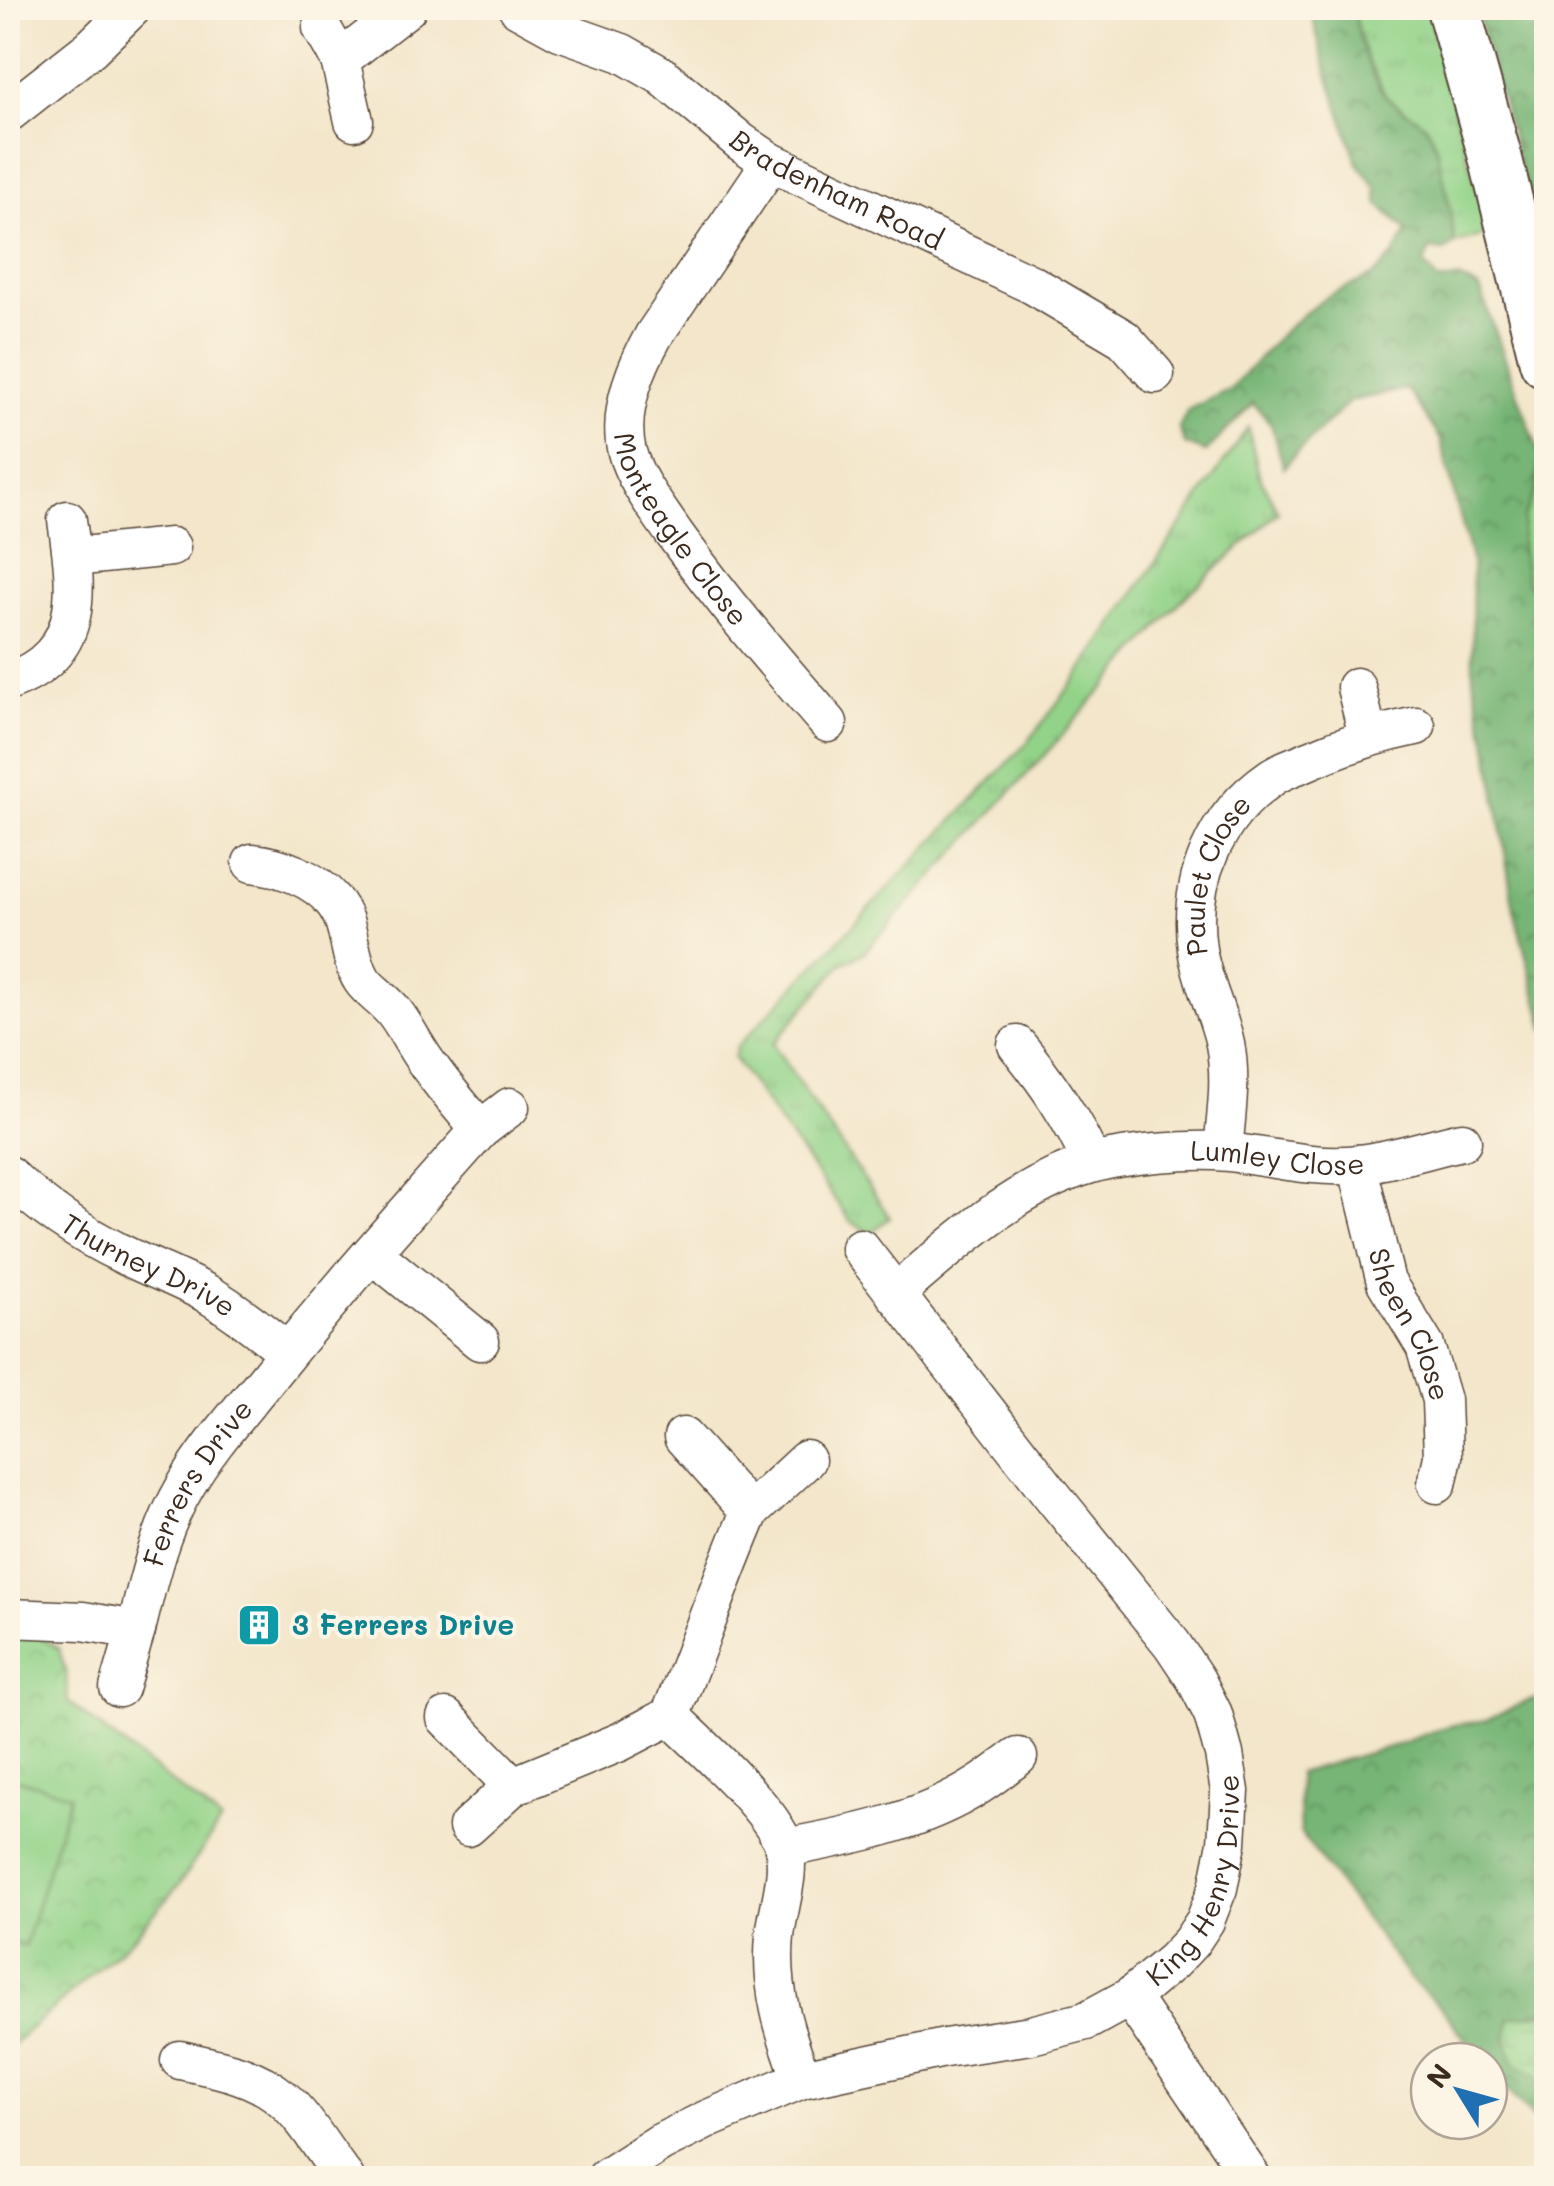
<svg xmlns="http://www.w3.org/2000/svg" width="1554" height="2186" viewBox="0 0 1554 2186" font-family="Mali,sans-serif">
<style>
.grass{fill:url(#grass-tufts);stroke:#677e54;stroke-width:2.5}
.forest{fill:url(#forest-crowns);stroke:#58704a;stroke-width:2.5}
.wetland{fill:url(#wetland-marsh);stroke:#677e54;stroke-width:2.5}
.park{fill:url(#park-crowns);stroke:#677e54;stroke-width:2.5}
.pitch{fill:#93d389;stroke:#677e54;stroke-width:2.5}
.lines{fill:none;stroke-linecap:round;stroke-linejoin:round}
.minor-casing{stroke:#574638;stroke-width:41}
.secondary-casing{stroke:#574638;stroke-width:56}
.minor{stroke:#fff;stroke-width:38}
.secondary{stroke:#fff;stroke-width:52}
.labels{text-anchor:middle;stroke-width:8;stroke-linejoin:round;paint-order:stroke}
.street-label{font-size:28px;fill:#3b2a1e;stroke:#fcf5e5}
.culture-label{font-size:28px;font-weight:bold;fill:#0d838f;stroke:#fcf5e5;text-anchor:start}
</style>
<defs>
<pattern id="grass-tufts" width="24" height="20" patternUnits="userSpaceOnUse" patternTransform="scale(2.5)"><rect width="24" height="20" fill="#93d389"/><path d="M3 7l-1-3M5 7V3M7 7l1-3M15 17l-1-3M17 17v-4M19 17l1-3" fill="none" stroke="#80b576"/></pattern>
<pattern id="forest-crowns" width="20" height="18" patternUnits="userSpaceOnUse" patternTransform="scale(2.5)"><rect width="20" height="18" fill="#76b575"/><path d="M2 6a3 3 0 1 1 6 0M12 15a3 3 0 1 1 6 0" fill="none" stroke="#62935f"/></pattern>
<pattern id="wetland-marsh" width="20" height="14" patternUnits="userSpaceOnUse" patternTransform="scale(2.5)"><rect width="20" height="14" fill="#93d389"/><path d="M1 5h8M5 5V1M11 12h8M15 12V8" fill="none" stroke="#80b576"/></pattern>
<pattern id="park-crowns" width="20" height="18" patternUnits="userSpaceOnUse" patternTransform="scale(2.5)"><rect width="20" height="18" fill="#93d389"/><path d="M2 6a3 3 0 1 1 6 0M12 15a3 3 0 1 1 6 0" fill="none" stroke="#80b576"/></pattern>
</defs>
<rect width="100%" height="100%" fill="#fcf5e5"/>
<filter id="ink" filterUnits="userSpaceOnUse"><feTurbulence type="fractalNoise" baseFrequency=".01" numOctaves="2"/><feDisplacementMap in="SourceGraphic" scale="20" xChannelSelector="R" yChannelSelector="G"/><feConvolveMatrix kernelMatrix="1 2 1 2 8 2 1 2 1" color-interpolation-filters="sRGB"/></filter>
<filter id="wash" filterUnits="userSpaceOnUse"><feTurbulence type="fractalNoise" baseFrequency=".0048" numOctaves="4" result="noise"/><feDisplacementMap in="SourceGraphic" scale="40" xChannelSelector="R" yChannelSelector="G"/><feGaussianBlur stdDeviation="2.25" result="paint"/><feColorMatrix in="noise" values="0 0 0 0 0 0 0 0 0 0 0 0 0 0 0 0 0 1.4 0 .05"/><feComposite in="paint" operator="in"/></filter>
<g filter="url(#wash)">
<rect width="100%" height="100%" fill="#f3e6ca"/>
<!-- grass -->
<g class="grass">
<path d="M 1355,8 L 1427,8 L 1489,234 L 1455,244 L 1437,152 L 1407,112 L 1387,98 L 1368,62 L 1354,21 Z"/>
<path d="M 1248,427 L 1259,475 L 1278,512 L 1180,602 L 1049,750 L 863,953 L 842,964 L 773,1044 L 890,1218 L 870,1233 L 850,1221 L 734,1058 L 737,1047 L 1027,743 L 1078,676 Z"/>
<path d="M 1540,456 L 1546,490 L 1546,597 L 1527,585 L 1521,546 L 1524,517 L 1536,490 Z"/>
</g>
<!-- forest -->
<g class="forest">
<path d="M 1310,8 L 1355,8 C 1354,30 1374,87 1391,101 C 1402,110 1419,117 1428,129 C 1442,149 1450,217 1455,244 L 1444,251 L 1430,249 L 1424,264 L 1439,282 L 1459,278 L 1480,289 L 1540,456 L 1536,490 L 1524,517 L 1521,546 L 1527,584 L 1546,597 L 1546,1031 L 1514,910 L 1491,762 L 1473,678 L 1472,563 L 1440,438 L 1407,389 L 1350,401 L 1296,453 L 1284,468 L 1271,424 L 1253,403 L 1206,452 L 1185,444 L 1179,428 L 1188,410 L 1232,388 L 1280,335 L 1305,313 L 1328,296 L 1374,275 L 1393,256 L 1407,231 L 1378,204 L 1376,187 L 1357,162 L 1325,66 Z"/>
<path d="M 1476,8 L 1546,8 L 1546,260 Z"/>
<path d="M 1546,1698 L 1546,2130 L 1489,2071 L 1489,2061 L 1481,2061 L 1441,2007 L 1410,1979 L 1300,1832 L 1298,1773 L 1393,1746 L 1449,1726 L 1486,1720 L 1530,1700 Z"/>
</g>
<!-- wetland -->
<path class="wetland" d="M 1546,2013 L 1546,2081 L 1516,2065 L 1506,2042 L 1510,2017 Z"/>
<!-- park -->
<path class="park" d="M 37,1635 L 59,1649 L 66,1674 L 68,1702 L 221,1821 L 181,1882 L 135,1936 L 8,2048 L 8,1637 Z"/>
<!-- pitch -->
<path class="pitch" d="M 8,1776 L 70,1795 L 25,1946 L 8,1941 Z"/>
</g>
<g filter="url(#ink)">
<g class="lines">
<!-- minor casing -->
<g class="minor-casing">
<g id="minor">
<path id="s1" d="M 518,8 L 560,31 L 622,53 L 662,76 L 741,142 L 771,162 L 1033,285 L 1124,339 L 1155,374"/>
<path d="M 322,28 L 340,60"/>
<path d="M 8,113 L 91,48 L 132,8"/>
<path d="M 354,121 L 340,60 L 407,8"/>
<path id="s2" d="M 771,162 L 654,335 C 635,369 617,412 627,452 C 635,481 657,508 673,532 C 721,599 774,661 828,723"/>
<path d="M 73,557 L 171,547"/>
<path d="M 8,682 C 87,654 77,590 67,520"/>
<path d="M 1356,687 L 1368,736"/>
<path d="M 1017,1045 C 1049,1084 1071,1117 1092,1163"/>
<path d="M 480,1130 L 510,1107"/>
<path id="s3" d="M 1223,1151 C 1226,1116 1232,1079 1225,1044 C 1218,1012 1202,982 1197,949 C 1187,881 1215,816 1272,777 C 1282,770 1296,766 1307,761 C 1343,745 1377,734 1416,726"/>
<path id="s4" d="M 1357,1164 L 1386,1282 L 1425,1346 L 1441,1400 L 1443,1457 L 1437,1484"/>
<path id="s5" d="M 8,1175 C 41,1207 81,1234 122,1254 C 150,1268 179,1278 206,1293 C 235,1310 261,1331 287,1352"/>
<path d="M 372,1253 L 480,1341"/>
<path id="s6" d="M 895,1294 C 954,1244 1015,1186 1091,1164 C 1124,1154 1195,1148 1228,1152 C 1270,1157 1315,1169 1358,1164 C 1391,1161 1429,1148 1462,1141"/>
<path d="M 750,1512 L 806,1460"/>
<path id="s7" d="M 8,1618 L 83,1621 L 136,1630 C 148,1581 159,1531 185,1487 C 208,1447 239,1413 267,1378 C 335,1293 408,1211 480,1130 C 464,1110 447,1091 432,1070 C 417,1052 408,1030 394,1012 C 385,1000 370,992 362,980 C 347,956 352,923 333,901 C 314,878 280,866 252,863"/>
<path d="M 119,1688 L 136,1630"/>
<path d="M 670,1716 C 698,1648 721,1579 750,1512 L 683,1437"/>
<path d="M 446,1718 L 513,1786 L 620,1742 L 670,1716 C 698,1743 772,1809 783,1844 C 792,1872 778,1907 775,1936 C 770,1988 784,2032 802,2079"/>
<path d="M 468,1827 L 513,1786"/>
<path d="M 785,1848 C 850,1836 922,1822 979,1785 C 992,1777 1005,1766 1018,1757"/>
<path d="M 1130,1997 L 1252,2178"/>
<path d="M 180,2060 C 216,2068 254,2074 282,2098 C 308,2120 324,2153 345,2178"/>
<path id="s8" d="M 606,2178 L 660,2143 L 706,2120 L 802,2079 L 945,2048 L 1031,2035 L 1086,2021 L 1130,1997 L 1173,1961 L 1191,1942 L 1205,1921 L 1218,1888 L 1227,1843 L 1230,1791 L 1224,1754 L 1213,1714 L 1196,1680 L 1172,1644 L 1051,1494 L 860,1248"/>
</g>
</g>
<!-- secondary casing -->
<g class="secondary-casing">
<path id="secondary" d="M 1453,8 L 1496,160 L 1546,361"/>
</g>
<!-- minor -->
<use href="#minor" class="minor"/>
<!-- secondary -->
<use href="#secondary" class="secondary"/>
</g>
</g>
<!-- icons -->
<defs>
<g id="building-square" transform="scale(2.25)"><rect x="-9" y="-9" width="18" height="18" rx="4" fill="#0f9aa8" stroke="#fcf5e5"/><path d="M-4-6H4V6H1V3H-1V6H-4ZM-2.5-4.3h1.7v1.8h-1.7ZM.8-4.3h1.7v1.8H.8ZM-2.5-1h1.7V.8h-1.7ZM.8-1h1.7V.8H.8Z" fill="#fff"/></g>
</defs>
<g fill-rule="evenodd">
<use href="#building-square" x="259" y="1625"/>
</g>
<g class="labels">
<!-- street labels -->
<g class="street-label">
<text dy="10" stroke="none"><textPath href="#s1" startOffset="370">Bradenham Road</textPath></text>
<text dy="10" stroke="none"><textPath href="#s2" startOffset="425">Monteagle Close</textPath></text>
<text dy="10" stroke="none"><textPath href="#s3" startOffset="285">Paulet Close</textPath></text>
<text dy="10" stroke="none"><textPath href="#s6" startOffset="425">Lumley Close</textPath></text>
<text dy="10" stroke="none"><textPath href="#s5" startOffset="168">Thurney Drive</textPath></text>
<text dy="10" stroke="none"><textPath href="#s4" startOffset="170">Sheen Close</textPath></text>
<text dy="10" stroke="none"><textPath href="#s7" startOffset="290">Ferrers Drive</textPath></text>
<text dy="10" stroke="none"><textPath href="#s8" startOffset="702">King Henry Drive</textPath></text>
</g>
<!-- culture labels -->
<g class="culture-label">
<text x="292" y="1635">3 Ferrers Drive</text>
</g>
</g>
<!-- margin -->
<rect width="1554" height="2186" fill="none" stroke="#fcf5e5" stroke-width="40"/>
<!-- north arrow -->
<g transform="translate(1459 2091) rotate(307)"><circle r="48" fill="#fcf5e5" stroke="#afa495" stroke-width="2.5"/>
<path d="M0-8L18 38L0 25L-18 38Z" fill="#1f6fb2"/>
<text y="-15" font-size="28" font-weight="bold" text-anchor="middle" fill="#3b2a1e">N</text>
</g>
</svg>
